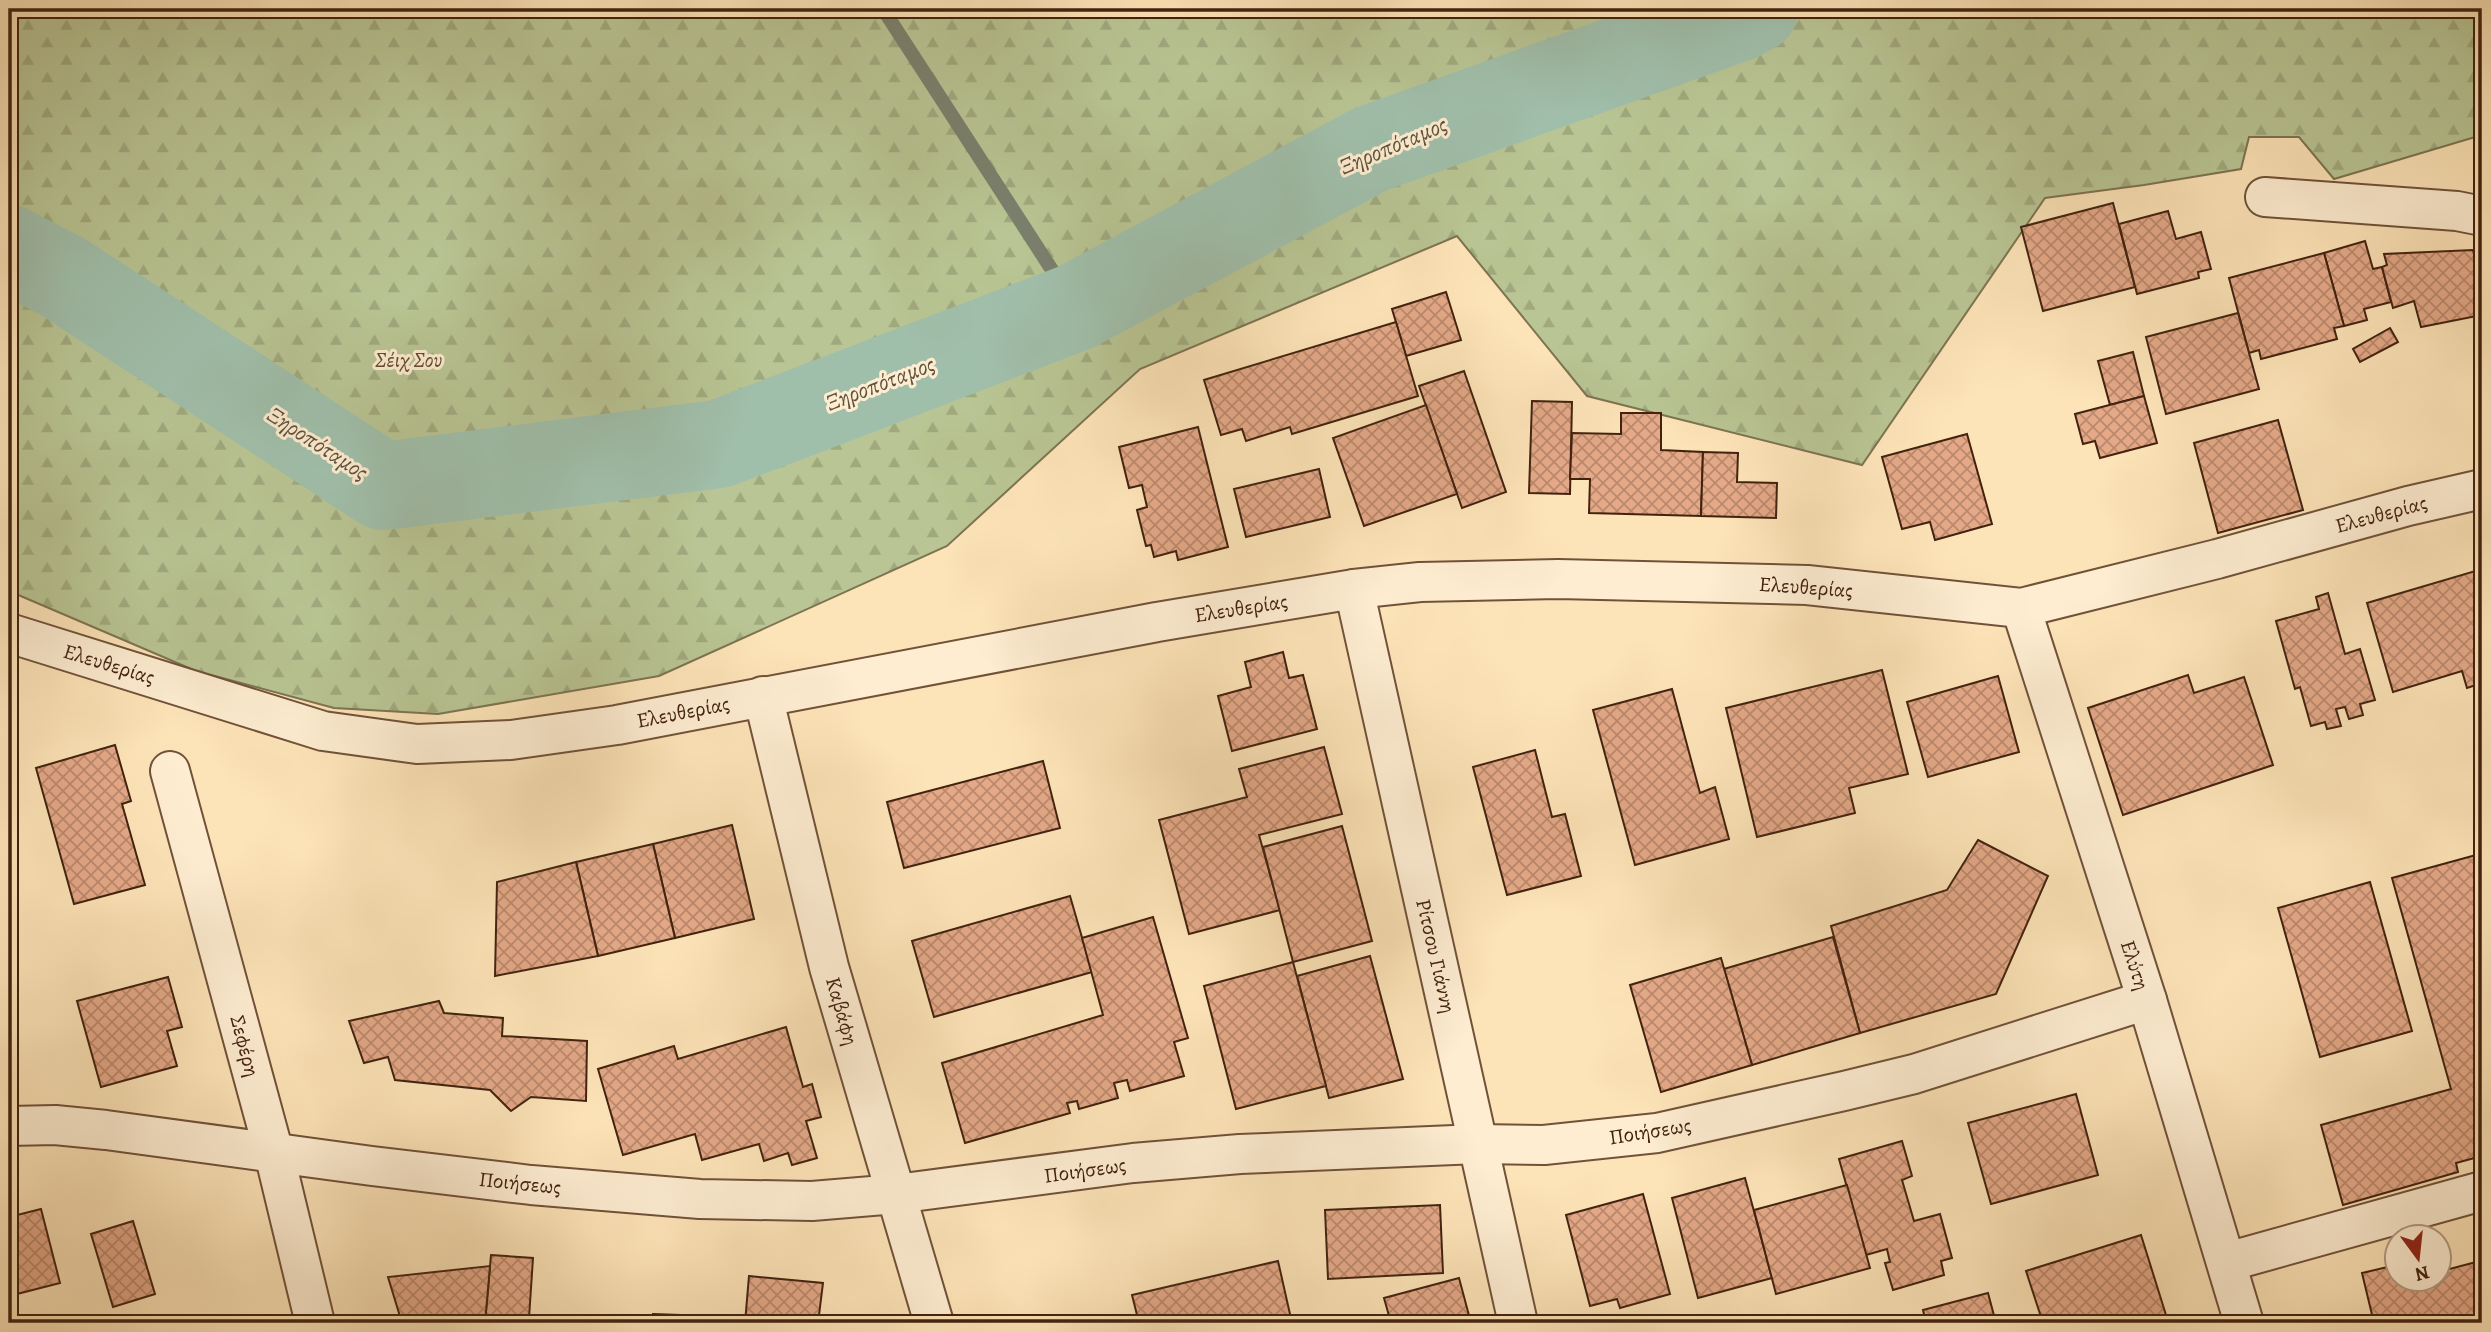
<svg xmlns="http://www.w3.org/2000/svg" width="2491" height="1332" viewBox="0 0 2491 1332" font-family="Alegreya,serif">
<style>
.forest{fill:url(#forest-firs);stroke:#7e7452;stroke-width:2}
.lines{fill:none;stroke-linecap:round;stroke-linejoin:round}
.stream{stroke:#7a806d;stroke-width:14}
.river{stroke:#a0bfab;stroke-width:88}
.building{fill:url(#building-cross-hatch);stroke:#42220f;stroke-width:2}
.minor-casing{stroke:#715239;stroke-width:42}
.minor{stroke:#feedd1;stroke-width:38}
.labels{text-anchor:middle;stroke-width:6;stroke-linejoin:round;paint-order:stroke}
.park-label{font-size:21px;font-style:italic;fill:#604b30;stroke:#feedd1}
.street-label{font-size:21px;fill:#42220f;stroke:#feedd1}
.water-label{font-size:23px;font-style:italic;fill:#5e513e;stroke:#feedd1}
</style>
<defs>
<pattern id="forest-firs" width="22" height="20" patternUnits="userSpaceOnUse" patternTransform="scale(1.75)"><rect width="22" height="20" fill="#b9c594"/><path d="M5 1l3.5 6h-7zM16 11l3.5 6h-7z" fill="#a0a97e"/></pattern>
<pattern id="building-cross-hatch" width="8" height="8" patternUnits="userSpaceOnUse" patternTransform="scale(1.75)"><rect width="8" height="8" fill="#e5a988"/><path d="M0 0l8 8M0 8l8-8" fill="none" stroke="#bb896e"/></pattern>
</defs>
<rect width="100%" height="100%" fill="#fde4b8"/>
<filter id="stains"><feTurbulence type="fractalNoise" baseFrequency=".00286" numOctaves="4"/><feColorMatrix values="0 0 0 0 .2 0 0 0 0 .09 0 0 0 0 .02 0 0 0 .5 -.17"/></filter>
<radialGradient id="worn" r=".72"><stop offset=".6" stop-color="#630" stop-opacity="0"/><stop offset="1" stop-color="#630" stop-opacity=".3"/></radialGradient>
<!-- forest -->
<path class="forest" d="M 9,9 L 2482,9 L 2482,135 L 2334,179 L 2299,137 L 2249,137 L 2241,169 L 2144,185 L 2045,198 L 1862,465 L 1587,396 L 1457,236 L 1140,369 L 947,546 L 659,676 L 438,714 L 334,708 L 196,671 L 9,591 Z"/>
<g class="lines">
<!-- stream -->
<path class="stream" d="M 883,9 L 1076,307"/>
<!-- river -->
<path class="river" d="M 9,249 L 63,277 L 383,486 L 719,444 L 1076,307 L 1371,149 L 1739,17 L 1754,9"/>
</g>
<!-- building -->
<g class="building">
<path d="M 2113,203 L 2135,287 L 2043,311 L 2021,227 Z"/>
<path d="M 2168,211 L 2176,239 L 2201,232 L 2211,269 L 2198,272 L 2199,278 L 2137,294 L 2119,224 Z"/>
<path d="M 2365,241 L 2373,269 L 2382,267 L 2391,302 L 2364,309 L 2367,320 L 2344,326 L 2324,253 Z"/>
<path d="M 2473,250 L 2482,288 L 2482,315 L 2421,327 L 2414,301 L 2393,308 L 2382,267 L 2387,265 L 2384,254 Z"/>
<path d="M 2324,253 L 2344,326 L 2334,328 L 2337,339 L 2261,359 L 2259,350 L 2249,353 L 2229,278 Z"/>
<path d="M 1446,292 L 1461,340 L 1406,356 L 1392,309 Z"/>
<path d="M 2238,313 L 2259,389 L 2166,414 L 2146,337 Z"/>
<path d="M 1396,322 L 1418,396 L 1292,434 L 1290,427 L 1246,441 L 1242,429 L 1221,435 L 1204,380 Z"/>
<path d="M 2390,328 L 2398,342 L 2360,362 L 2353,349 Z"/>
<path d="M 2133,352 L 2144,396 L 2110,405 L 2098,361 Z"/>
<path d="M 1464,371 L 1506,492 L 1462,508 L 1419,386 Z"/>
<path d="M 2144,396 L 2157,443 L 2100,458 L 2095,441 L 2083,444 L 2075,414 Z"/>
<path d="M 1532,401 L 1572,402 L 1570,494 L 1529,493 Z"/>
<path d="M 1426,405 L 1457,494 L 1364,526 L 1333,438 Z"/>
<path d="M 1621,413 L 1661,413 L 1661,450 L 1703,452 L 1701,516 L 1589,513 L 1590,479 L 1570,479 L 1572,433 L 1621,434 Z"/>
<path d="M 2278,420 L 2303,510 L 2218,533 L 2194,443 Z"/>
<path d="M 1198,427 L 1228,547 L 1178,560 L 1176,551 L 1154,557 L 1151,545 L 1146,546 L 1137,510 L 1147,507 L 1142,485 L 1129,488 L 1119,447 Z"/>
<path d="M 1967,434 L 1992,524 L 1935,540 L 1930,522 L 1902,529 L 1882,457 Z"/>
<path d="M 1703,452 L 1738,453 L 1737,482 L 1777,483 L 1776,518 L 1701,516 Z"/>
<path d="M 1319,469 L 1330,517 L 1246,537 L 1234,489 Z"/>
<path d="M 2482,569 L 2482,683 L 2467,688 L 2462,671 L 2393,692 L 2367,603 Z"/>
<path d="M 2328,593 L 2345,654 L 2360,649 L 2375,700 L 2360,704 L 2363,715 L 2349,719 L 2345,707 L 2336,709 L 2341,726 L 2327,729 L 2325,722 L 2311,726 L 2300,687 L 2295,689 L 2276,621 L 2319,609 L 2316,597 Z"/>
<path d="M 1283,652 L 1289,678 L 1303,675 L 1317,729 L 1232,751 L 1218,696 L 1251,687 L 1245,662 Z"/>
<path d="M 1882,670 L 1908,774 L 1849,788 L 1855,813 L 1757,837 L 1726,708 Z"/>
<path d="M 2188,675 L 2194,693 L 2244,677 L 2273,765 L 2123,815 L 2088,708 Z"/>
<path d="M 1998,676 L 2019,752 L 1928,777 L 1907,702 Z"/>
<path d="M 1672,689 L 1700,793 L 1715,787 L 1729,839 L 1635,865 L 1593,710 Z"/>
<path d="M 115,745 L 131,801 L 122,804 L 145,885 L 74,904 L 36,768 Z"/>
<path d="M 1324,747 L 1342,814 L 1259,835 L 1280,910 L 1189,934 L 1159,820 L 1247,797 L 1239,769 Z"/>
<path d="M 1535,750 L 1552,817 L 1565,814 L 1581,876 L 1507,895 L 1473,767 Z"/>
<path d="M 1043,761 L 1060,828 L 904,868 L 887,802 Z"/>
<path d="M 732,825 L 754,919 L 675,938 L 653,844 Z"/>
<path d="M 1342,826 L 1372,941 L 1293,962 L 1263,847 Z"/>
<path d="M 1978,840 L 2048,876 L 1996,994 L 1860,1033 L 1831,926 L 1947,890 Z"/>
<path d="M 653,844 L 675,938 L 598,956 L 576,862 Z"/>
<path d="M 2476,855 L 2482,875 L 2482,1156 L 2456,1163 L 2458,1172 L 2343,1205 L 2321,1125 L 2451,1089 L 2392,878 Z"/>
<path d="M 576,862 L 598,956 L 495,976 L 497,882 Z"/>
<path d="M 2370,882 L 2412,1031 L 2320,1057 L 2278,908 Z"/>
<path d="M 1070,896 L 1092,972 L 934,1017 L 912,941 Z"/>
<path d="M 1153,917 L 1188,1038 L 1174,1042 L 1184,1076 L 1130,1091 L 1127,1080 L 1114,1083 L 1118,1098 L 1079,1109 L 1077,1101 L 1067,1103 L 1070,1113 L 965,1143 L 942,1063 L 1103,1015 L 1082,938 Z"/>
<path d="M 1833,937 L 1860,1033 L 1752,1065 L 1724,969 Z"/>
<path d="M 1370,956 L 1403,1079 L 1329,1098 L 1297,976 Z"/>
<path d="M 1721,958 L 1752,1065 L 1661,1092 L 1630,985 Z"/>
<path d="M 1293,962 L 1326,1086 L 1236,1109 L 1204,986 Z"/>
<path d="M 168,977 L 182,1027 L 167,1031 L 177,1066 L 101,1087 L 77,1001 Z"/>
<path d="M 439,1001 L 444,1013 L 503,1018 L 502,1036 L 587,1041 L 586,1101 L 531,1097 L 511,1111 L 490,1090 L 395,1080 L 388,1057 L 364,1063 L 349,1021 Z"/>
<path d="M 786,1027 L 803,1087 L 812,1084 L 821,1117 L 806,1121 L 817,1158 L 792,1165 L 788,1153 L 764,1161 L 759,1144 L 702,1160 L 695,1134 L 623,1155 L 598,1069 L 674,1046 L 678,1059 Z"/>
<path d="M 2076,1094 L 2098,1175 L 1991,1204 L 1968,1123 Z"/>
<path d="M 1902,1141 L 1912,1176 L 1902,1180 L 1914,1221 L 1940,1214 L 1952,1258 L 1941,1261 L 1944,1275 L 1893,1290 L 1885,1263 L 1890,1262 L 1887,1249 L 1866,1255 L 1839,1159 Z"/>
<path d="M 1745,1178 L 1772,1278 L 1698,1298 L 1672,1198 Z"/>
<path d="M 1847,1185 L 1870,1268 L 1776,1294 L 1754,1210 Z"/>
<path d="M 1643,1194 L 1670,1294 L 1620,1308 L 1617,1299 L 1590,1306 L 1566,1215 Z"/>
<path d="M 1440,1205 L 1443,1273 L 1328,1279 L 1325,1210 Z"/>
<path d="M 41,1209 L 60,1283 L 17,1294 L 9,1260 L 9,1217 Z"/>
<path d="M 133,1221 L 155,1294 L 113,1307 L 91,1234 Z"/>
<path d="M 2141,1235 L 2166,1315 L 2139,1323 L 2043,1323 L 2026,1271 Z"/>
<path d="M 491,1255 L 533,1258 L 529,1318 L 552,1320 L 552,1323 L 485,1323 Z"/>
<path d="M 1278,1261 L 1292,1323 L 1139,1323 L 1132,1295 Z"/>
<path d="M 2476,1262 L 2482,1287 L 2482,1323 L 2374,1323 L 2362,1273 L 2396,1265 L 2396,1280 L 2438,1280 L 2438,1272 Z"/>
<path d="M 490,1266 L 485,1323 L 402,1323 L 388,1277 Z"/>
<path d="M 749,1276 L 823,1283 L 818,1323 L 745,1323 Z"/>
<path d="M 1459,1278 L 1471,1323 L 1391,1323 L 1384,1298 Z"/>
<path d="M 1988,1293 L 1996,1323 L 1926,1323 L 1923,1310 Z"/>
<path d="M 653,1314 L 680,1315 L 680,1323 L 653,1323 Z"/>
<path d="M 1787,1315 L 1789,1323 L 1754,1323 Z"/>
</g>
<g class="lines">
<!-- minor casing -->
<g class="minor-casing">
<g id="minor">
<path d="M 2265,197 L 2457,211 L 2482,216"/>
<path d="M 1354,589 L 1518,1323"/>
<path d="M 2021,608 L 2147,1000 L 2244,1323"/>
<path d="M 9,633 L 323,731 L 417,744 L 511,740 L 617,725 L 1157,622 L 1354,589 L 1420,582 L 1558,579 L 1807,585 L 2021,608 L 2217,559 L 2408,506 L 2482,489"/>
<path d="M 763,696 L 829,967 L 934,1323"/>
<path d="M 170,771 L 274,1153 L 315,1323"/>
<path d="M 9,1126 L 55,1125 L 106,1130 L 372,1166 L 531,1185 L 700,1199 L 812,1201 L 896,1194 L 1133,1163 L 1240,1154 L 1478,1144 L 1544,1145 L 1657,1133 L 1844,1091 L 1914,1074 L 2147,1000"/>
<path d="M 2227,1262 L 2482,1191"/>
</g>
</g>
<!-- minor -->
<use href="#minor" class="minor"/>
</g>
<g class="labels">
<!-- park labels -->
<g class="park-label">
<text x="409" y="367">Σέιχ Σου</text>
</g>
<!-- street labels -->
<g class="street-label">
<text transform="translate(2381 514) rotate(-15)" y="7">Ελευθερίας</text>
<text transform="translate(1806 587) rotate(4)" y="7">Ελευθερίας</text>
<text transform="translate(1241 608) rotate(-9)" y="7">Ελευθερίας</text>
<text transform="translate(109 664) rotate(17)" y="7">Ελευθερίας</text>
<text transform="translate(683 712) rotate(-11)" y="7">Ελευθερίας</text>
<text transform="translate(1436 956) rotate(77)" y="7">Ρίτσου Γιάννη</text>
<text transform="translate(2135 965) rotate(72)" y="7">Ελύτη</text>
<text transform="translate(842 1011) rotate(74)" y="7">Καβάφη</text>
<text transform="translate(245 1046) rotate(75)" y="7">Σεφέρη</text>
<text transform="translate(1650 1131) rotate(-9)" y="7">Ποιήσεως</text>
<text transform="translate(1085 1170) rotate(-8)" y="7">Ποιήσεως</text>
<text transform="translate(520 1183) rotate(6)" y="7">Ποιήσεως</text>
</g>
<!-- water labels -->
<g class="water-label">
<text transform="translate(1393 145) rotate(-23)" y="8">Ξηροπόταμος</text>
<text transform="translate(880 383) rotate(-21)" y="8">Ξηροπόταμος</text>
<text transform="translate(318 443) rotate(33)" y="8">Ξηροπόταμος</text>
</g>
</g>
<!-- margin -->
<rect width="2491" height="1332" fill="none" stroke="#fde4b8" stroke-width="35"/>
<rect x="10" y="10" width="2470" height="1311" fill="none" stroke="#42220f" stroke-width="3.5"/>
<rect x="18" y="18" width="2456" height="1297" fill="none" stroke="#42220f" stroke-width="2"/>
<!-- north arrow -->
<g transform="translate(2418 1258) rotate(165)"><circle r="33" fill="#feedd1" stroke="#b39c83" stroke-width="2"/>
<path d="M0-5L12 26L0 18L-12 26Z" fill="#8f2418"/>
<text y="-10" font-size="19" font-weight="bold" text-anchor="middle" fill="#42220f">N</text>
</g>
<rect width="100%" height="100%" filter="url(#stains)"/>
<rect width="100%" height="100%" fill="url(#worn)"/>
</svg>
